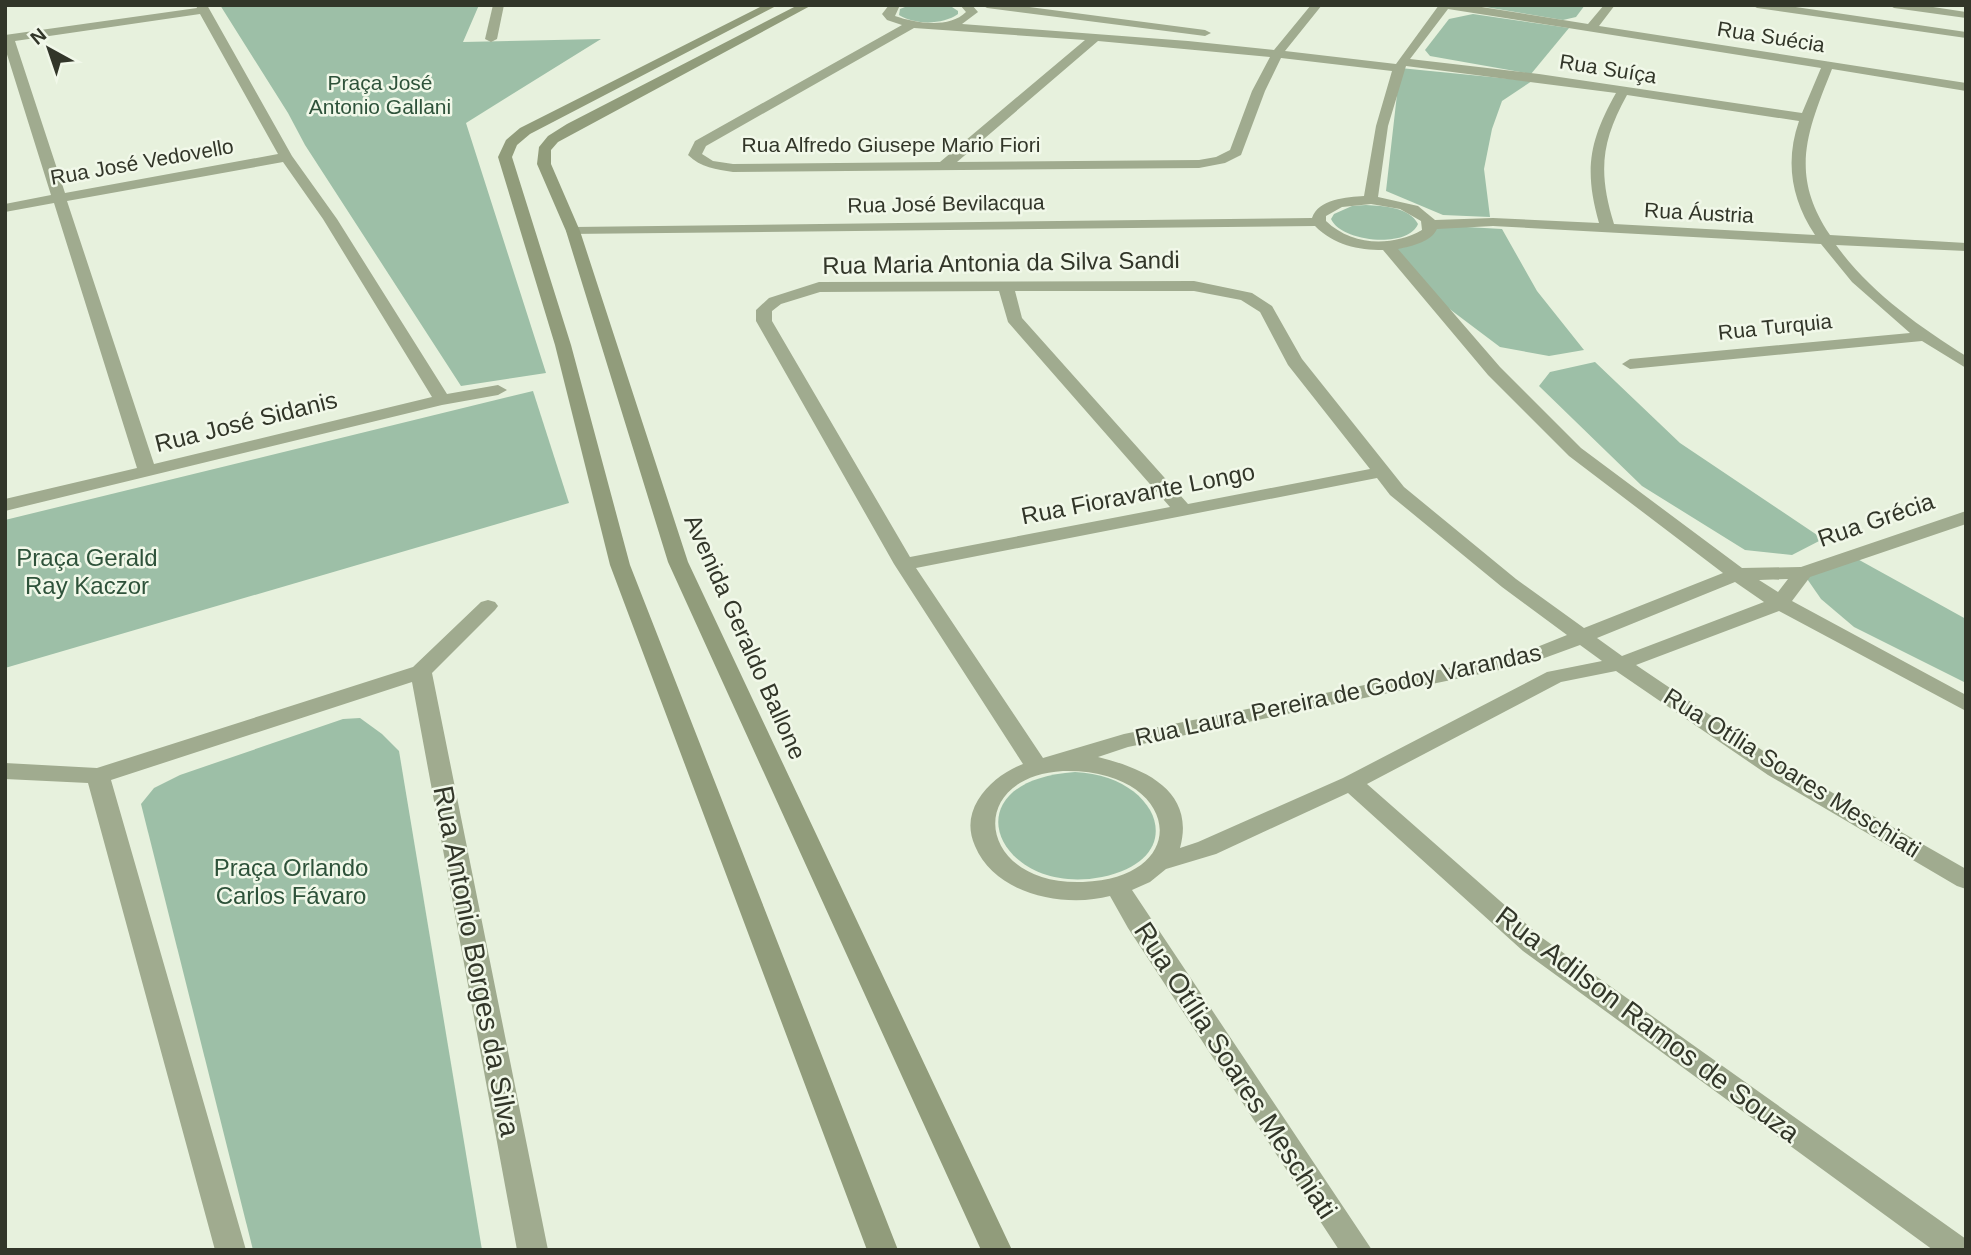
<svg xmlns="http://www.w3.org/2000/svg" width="1971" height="1255" viewBox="0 0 1971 1255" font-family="Helvetica,sans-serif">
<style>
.green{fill:#9dbfa7}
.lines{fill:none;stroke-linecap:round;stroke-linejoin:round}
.street{fill:#a0ab8f;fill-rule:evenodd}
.secondary{fill:#919c7b;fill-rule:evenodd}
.labels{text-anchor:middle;stroke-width:5;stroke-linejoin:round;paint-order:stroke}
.far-street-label{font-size:21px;fill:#323629;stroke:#f1f8e9}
.far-park-label{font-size:21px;fill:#2e523a;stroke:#f1f8e9}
.street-label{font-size:24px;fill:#323629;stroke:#f1f8e9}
.park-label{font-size:24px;fill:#2e523a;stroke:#f1f8e9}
.near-street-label{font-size:28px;fill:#323629;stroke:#f1f8e9}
</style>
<rect width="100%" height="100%" fill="#e7f1dd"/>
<!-- green -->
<g class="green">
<path d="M 220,5 L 479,5 L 463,42 L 601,39 L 466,123 L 546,373 L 461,386 L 305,145 L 288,113 Z"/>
<path d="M 910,5 L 949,5 L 958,11 L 958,14 C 943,25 915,25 899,15 L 900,9 Z"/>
<path d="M 1473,5 L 1585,5 L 1576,17 L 1563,20 Z"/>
<path d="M 1473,14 L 1569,28 L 1531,74 L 1430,56 L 1425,50 L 1449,19 Z"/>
<path d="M 1400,68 L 1532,81 L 1502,101 L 1492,129 L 1484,169 L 1490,217 L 1443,215 L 1386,191 Z"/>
<path d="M 1366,205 C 1384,206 1409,207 1418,224 C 1408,249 1341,242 1331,219 L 1334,214 L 1352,206 Z"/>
<path d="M 1431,225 L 1502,229 L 1537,291 L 1584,350 L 1549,356 L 1500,347 L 1423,289 L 1387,245 L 1399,244 Z"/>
<path d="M 1595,362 L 1680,443 L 1823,539 L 1792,555 L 1745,550 L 1642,486 L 1539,386 L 1550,372 Z"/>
<path d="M 533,391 L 569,503 L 5,668 L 5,520 Z"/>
<path d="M 1852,556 L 1966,619 L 1966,683 L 1854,627 L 1821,599 L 1803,573 Z"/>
<path d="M 360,718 L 382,734 L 399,751 L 482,1250 L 253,1250 L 141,804 L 154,788 L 180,775 L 343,719 Z"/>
<path d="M 1075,772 C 1158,775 1193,858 1102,877 C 998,898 945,781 1075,772 Z"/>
</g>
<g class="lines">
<!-- street -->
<g class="street">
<path d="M 196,5 L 207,5 L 292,156 L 337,219 L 447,394 L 498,385 L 507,390 L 498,395 L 442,405 L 5,511 L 5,499 L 137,468 L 54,203 L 5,212 L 5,204 L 51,195 L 5,48 L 5,35 L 197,8 ZM 200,14 L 278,154 L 65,193 L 15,41 ZM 283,162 L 323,219 L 432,397 L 154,464 L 67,201 Z"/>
<path d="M 493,5 L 504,5 L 497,39 L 491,42 L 485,39 Z"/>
<path d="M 889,5 L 900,5 L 895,16 C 915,23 949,29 966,12 L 960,5 L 972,5 L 978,12 L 962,24 L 1188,41 L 1274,50 L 1311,5 L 1322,5 L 1285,51 L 1396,64 L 1439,5 L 1469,5 L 1588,24 L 1604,5 L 1615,5 L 1599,26 L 1966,83 L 1966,91 L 1832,69 C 1807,132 1789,174 1830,235 L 1966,243 L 1966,251 L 1836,245 C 1869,291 1918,326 1966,356 L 1966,368 L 1922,341 L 1630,369 L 1622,364 L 1630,359 L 1910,333 L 1852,282 L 1821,244 L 1493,226 L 1437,229 C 1431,242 1412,246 1398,249 L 1500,367 L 1581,448 L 1742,568 L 1801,567 L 1966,511 L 1966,524 L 1810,577 L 1792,601 L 1966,695 L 1966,711 L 1779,611 L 1636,665 L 1784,765 L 1966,869 L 1966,889 L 1957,886 L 1768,775 L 1616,671 L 1561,682 L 1367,784 L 1541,937 L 1966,1239 L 1966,1250 L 1933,1250 L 1523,951 L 1348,793 L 1216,854 L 1166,869 L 1150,882 L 1132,890 L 1372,1250 L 1339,1250 L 1128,928 L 1110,896 C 1065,908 995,895 975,846 C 968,830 969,815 978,800 C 989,783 1005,771 1023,764 L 894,564 L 756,321 L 756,310 L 769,298 L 819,282 L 1194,281 L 1252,293 L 1272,306 L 1302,359 L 1404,487 L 1516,579 L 1584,628 L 1723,573 L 1569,456 L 1488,375 L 1383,250 C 1358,250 1334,245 1315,226 L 568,234 L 566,231 L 568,228 L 573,227 L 1312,218 C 1318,199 1347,197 1364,196 L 1376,126 L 1392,71 L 1281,58 L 1265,91 L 1241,155 L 1225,163 L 1199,168 L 733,172 C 716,169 701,168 688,155 L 695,141 L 902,25 L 887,20 L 882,14 ZM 1448,9 L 1821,68 L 1802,113 L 1539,74 L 1410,59 ZM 914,28 L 1085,40 L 940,162 L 733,164 L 713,161 L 702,154 L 706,146 ZM 1098,41 L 1270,57 L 1252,91 L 1230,150 L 1216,157 L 1199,160 L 957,162 ZM 1406,66 L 1616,93 C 1589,141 1584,170 1599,223 L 1493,218 L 1435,220 L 1418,206 L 1378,197 L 1388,126 ZM 1627,95 L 1799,121 C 1785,161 1791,199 1815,235 L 1614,224 C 1598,172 1601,142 1627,95 ZM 1371,204 L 1400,209 L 1421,221 L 1422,230 C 1392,247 1352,246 1326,221 L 1326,216 L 1342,207 ZM 999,291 L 1008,322 L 1170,507 L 910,557 L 772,321 L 772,311 L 781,304 L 820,292 ZM 1015,291 L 1194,291 L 1241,300 L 1260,312 L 1288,365 L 1370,469 L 1188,504 L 1022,318 ZM 1377,478 L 1390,495 L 1502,587 L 1567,635 L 1522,653 L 1124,734 L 1043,758 L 916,568 ZM 1788,579 L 1778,592 L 1759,580 ZM 1735,582 L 1764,602 L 1622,656 L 1597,638 ZM 1580,645 L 1602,661 L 1547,672 L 1343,778 L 1198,842 L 1180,848 C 1196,790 1143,768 1098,757 L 1128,747 L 1528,664 ZM 1063,771 C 1180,768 1196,878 1083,882 C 977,886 963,777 1063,771 Z"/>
<path d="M 982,5 L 1015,5 L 1205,30 L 1211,33 L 1205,36 L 987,8 Z"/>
<path d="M 1752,5 L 1782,5 L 1966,32 L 1966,38 L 1757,8 Z"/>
<path d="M 1889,5 L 1920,5 L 1966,12 L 1966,18 L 1894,8 Z"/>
<path d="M 488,600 L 495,602 L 498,606 L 495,610 L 432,673 L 548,1250 L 517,1250 L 412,682 L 111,780 L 246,1250 L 215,1250 L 88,783 L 5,779 L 5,763 L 97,768 L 413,667 L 481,602 Z"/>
</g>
<!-- secondary -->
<g class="secondary">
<path d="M 764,5 L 778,5 L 530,134 L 517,145 L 512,157 L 571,345 L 630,565 L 898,1250 L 867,1250 L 610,565 L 555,345 L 498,157 L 506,140 L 520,128 Z"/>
<path d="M 798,5 L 812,5 L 558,142 L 551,150 L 551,164 L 580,231 L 688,562 L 1012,1250 L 981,1250 L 668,562 L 566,231 L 537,164 L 539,147 L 548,136 L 567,124 Z"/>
</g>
</g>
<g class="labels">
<!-- far-street labels -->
<g class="far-street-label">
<text transform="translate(1771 37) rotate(9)" y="7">Rua Suécia</text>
<text transform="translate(1608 69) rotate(9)" y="7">Rua Suíça</text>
<text x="891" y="152">Rua Alfredo Giusepe Mario Fiori</text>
<text transform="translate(142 162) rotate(-10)" y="7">Rua José Vedovello</text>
<text transform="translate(946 204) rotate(-1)" y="7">Rua José Bevilacqua</text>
<text transform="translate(1699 213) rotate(3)" y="7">Rua Áustria</text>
<text transform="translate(1775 327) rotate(-6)" y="7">Rua Turquia</text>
</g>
<!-- far-park labels -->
<g class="far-park-label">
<text x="380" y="90">Praça José<tspan x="380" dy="24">Antonio Gallani</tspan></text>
</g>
<!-- street labels -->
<g class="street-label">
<text transform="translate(1001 263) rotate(-1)" y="8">Rua Maria Antonia da Silva Sandi</text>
<text transform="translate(246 422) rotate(-14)" y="8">Rua José Sidanis</text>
<text transform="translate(1138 494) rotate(-11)" y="8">Rua Fioravante Longo</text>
<text transform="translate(1876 520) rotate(-19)" y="8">Rua Grécia</text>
<text transform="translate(745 637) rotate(66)" y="8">Avenida Geraldo Ballone</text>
<text transform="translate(1338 695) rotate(-12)" y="8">Rua Laura Pereira de Godoy Varandas</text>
<text transform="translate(1792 773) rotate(32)" y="8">Rua Otília Soares Meschiati</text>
</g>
<!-- park labels -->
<g class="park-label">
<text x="87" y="566">Praça Gerald<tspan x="87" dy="28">Ray Kaczor</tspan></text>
<text x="291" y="876">Praça Orlando<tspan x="291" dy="28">Carlos Fávaro</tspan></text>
</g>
<!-- near-street labels -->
<g class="near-street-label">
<text transform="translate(477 961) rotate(79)" y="10">Rua Antonio Borges da Silva</text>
<text transform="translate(1648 1024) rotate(37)" y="10">Rua Adilson Ramos de Souza</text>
<text transform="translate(1236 1070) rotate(57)" y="10">Rua Otília Soares Meschiati</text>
</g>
</g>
<!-- border -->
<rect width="1971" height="1255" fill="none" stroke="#323629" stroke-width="14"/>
<!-- north arrow -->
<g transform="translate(49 49) rotate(320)" stroke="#f1f8e9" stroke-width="5" paint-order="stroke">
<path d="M0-5L12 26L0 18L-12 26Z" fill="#323629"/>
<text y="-10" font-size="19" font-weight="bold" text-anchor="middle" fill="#323629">N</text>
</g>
</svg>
